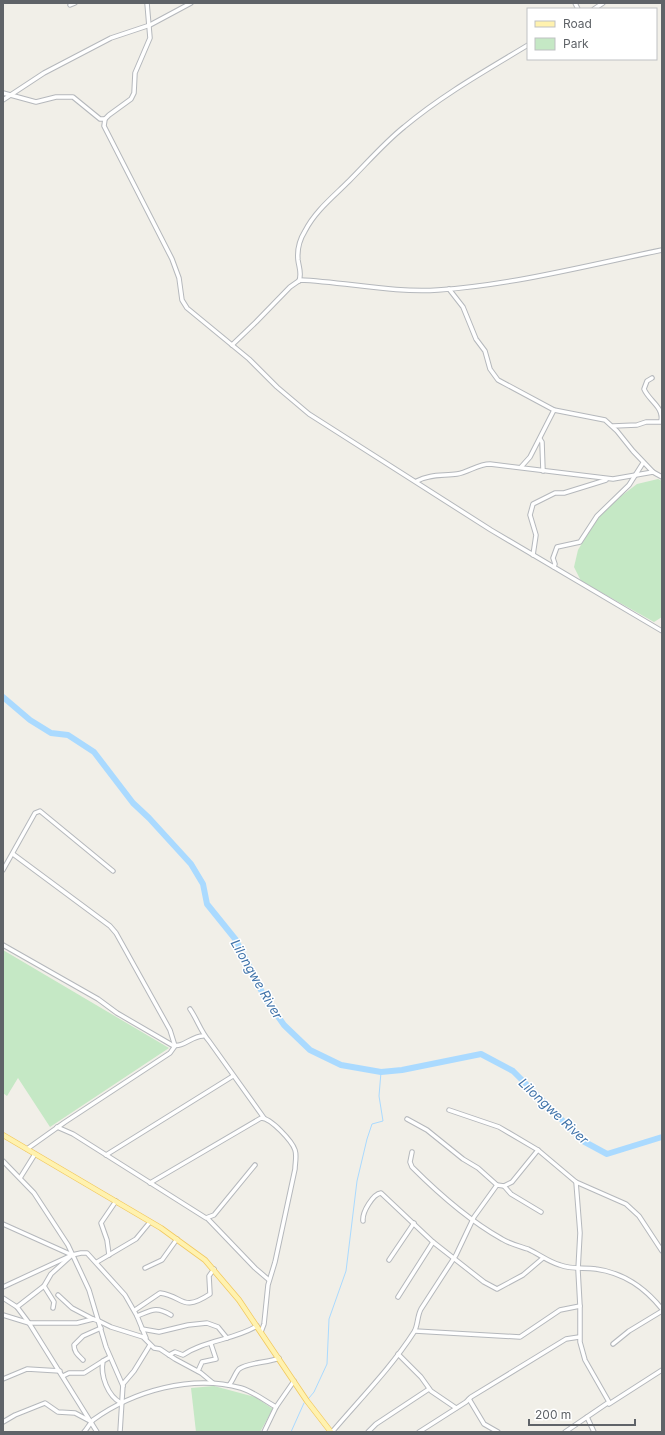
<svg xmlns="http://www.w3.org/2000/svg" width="665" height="1435" viewBox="0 0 665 1435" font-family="Inter,sans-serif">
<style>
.green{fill:#c5e8c5}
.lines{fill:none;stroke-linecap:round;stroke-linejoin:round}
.stream{stroke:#aadaff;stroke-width:1}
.river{stroke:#aadaff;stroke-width:6}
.minor-casing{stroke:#b5b8bc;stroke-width:5.5}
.major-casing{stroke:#f2c960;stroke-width:6}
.minor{stroke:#fff;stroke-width:3.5}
.major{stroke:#fff2af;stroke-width:4.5}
.labels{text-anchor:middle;stroke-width:3;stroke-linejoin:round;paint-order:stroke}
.water-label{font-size:13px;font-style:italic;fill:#4174aa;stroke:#fff}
</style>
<rect width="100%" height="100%" fill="#f1efe8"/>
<!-- green -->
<g class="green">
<path d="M 658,479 L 662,481 L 662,617 L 654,622 L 581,581 L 574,567 L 578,550 L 598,516 L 608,506 L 637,484 Z"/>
<path d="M 3,950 L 169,1048 L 50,1127 L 18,1078 L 7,1096 L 3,1093 Z"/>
<path d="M 214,1386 L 255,1397 L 273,1409 L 260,1432 L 196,1432 L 191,1388 Z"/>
</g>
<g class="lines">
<!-- stream -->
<g class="stream">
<path d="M 309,1398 L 314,1392 L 327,1364 L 329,1319 L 346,1271 L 357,1181 L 367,1139 L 372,1124 L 383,1121 L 379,1096 L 381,1072"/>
<path d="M 291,1432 L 304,1403"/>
</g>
<!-- river -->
<path class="river" d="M 3,697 L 30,720 L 51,733 L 68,735 L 94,752 L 133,803 L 149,818 L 191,864 L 203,884 L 207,904 L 236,940 L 265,998 L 284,1025 L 310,1050 L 341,1065 L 381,1072 L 402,1070 L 481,1054 L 513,1071 L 583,1141 L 607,1154 L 662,1137"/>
<!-- minor casing -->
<g class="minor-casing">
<g id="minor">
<path d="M 147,3 L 150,38 L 135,73 L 134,93 L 131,99 L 109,115 L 105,119 L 104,126 L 172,259 L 179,278 L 182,300 L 187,308 L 249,359 L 277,387 L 309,414 L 491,530 L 662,631"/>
<path d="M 575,3 L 578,9"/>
<path d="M 70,5 L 75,3"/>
<path d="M 594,9 L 603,3"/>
<path d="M 3,93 L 36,102 L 56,97 L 73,97 L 100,119 L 105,119"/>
<path d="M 3,100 L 44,73 L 111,38 L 150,25 L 191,3"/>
<path d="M 299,281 C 302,273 299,268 298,260 C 297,250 300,239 305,231 C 315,211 334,196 349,181 C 367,163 384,143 404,127 C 442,95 485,71 528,45"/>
<path d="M 449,289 L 463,307 L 476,339 L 485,351 L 490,369 L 498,380 L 554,410 L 605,420 L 617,431 L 633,451 L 653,472"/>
<path d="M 232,345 L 256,322 L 290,287 L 300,280 C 346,282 392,293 438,290 C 512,285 590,265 662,250"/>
<path d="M 652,378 L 647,381 L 644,389 C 649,401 664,407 661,421"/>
<path d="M 613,426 L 637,425 L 646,422 L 662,422"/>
<path d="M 540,439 L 542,442 L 543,471"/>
<path d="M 521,467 L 530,457 L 554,410"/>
<path d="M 417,481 C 429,474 444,476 457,474 C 469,472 478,464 490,464 L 613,479 L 653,472 L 662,477"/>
<path d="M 533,555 L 536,535 L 530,515 L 533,504 L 555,493 L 564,493 L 606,480"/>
<path d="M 554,567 L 555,564 L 553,558 L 557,547 L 580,542 L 597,516 L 629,485 L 643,463"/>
<path d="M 13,854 L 110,926 L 116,933 L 170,1030 L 175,1046 L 170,1053 L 65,1122 L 27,1149"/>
<path d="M 3,870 L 35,813 L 40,811 L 113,871"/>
<path d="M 3,945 L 98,999 L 117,1013 L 172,1045 C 184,1048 191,1036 203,1036"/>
<path d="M 190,1009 C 197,1019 201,1032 209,1041 L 264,1118"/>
<path d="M 449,1110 L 499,1127 L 538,1150 L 576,1182 L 626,1204 L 639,1216 L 662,1251"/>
<path d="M 407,1119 L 427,1130 L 463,1159 L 478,1168 L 497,1185 L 504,1186 L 512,1182 L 538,1150"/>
<path d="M 57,1127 L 73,1134 L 206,1218 L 214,1215 L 255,1165"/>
<path d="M 412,1152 L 410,1162 L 412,1167 C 439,1194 468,1220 502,1239 C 510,1244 519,1246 528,1249 C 539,1254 549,1262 560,1265 C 573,1270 584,1267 596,1269 C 625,1273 645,1288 662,1309"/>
<path d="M 106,1155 L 233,1076"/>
<path d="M 3,1161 L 34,1193 L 68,1245 L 89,1290 L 106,1347 L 123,1386"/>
<path d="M 20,1178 L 35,1154"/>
<path d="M 150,1183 L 261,1118 C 271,1118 292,1141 295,1150 C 297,1156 295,1163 295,1169 L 275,1262 L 268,1285 L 264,1324 L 261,1332"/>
<path d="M 504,1186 L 511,1194 L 541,1212"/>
<path d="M 208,1219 L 255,1268 L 269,1280"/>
<path d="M 363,1221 C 362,1212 373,1194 381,1193 L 433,1242 L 484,1282 L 497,1289 L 523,1275 L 543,1258"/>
<path d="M 3,1224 L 72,1255 L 51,1274 L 44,1286 L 17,1307"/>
<path d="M 109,1255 L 107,1240 L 101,1223 L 116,1201"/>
<path d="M 389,1260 L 414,1223"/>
<path d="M 97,1262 L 136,1239 L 150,1222"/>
<path d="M 145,1268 L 162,1260 L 177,1239"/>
<path d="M 44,1286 L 54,1302 L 53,1308"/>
<path d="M 3,1287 L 72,1255 L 81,1253 L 87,1253 L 125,1295 L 137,1316 L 146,1338"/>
<path d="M 58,1295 L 72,1308 L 93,1319"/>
<path d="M 398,1297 L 433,1242"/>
<path d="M 3,1298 L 17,1307 L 29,1323 L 97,1432"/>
<path d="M 135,1310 L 160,1293 C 184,1296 181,1313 210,1294 L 209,1276 L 214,1269"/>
<path d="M 3,1315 L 29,1323 L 77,1323 L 93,1319 L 99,1321 L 111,1327 L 143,1337 L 154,1348 L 160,1349 L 175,1359 L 201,1373 L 213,1383"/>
<path d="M 137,1316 C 152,1310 156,1306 171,1315"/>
<path d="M 142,1329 L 159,1332 L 188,1325 L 207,1323 L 218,1327 L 227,1338"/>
<path d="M 415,1331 L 520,1337 L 560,1310 L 580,1306"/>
<path d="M 613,1344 L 629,1331 L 662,1311"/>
<path d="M 398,1354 L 421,1377 L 431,1391 L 456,1408"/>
<path d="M 169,1355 L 175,1352 L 183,1355 C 205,1340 234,1340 257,1326"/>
<path d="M 110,1357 L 103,1361 C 100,1376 108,1396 121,1403"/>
<path d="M 83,1360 C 78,1355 74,1352 74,1345 L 83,1336 L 101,1328"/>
<path d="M 198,1371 L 202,1362 L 216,1359 L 211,1344"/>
<path d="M 63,1376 L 69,1373 L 84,1373 L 103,1361"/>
<path d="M 3,1379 L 27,1369 L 60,1371"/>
<path d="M 229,1385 C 233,1381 235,1373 239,1369 C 248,1362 269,1363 279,1358"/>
<path d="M 469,1399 L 484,1424 L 498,1432"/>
<path d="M 609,1404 L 662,1370"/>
<path d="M 587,1417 L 594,1432"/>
<path d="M 3,1422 L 15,1415 L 45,1403 L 58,1412 L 75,1413 L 90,1421"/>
<path d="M 84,1432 C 87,1429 90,1423 93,1420 C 133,1391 192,1374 241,1388 C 254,1392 265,1401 276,1407"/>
<path d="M 120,1432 L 123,1384 L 134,1371 L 150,1345"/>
<path d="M 264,1432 L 276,1407 L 294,1381"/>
<path d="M 332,1432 C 359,1400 391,1368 414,1332 C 418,1326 417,1316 421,1309 L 456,1255 L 474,1217 L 497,1185"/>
<path d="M 368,1432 L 376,1424 L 429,1389"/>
<path d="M 419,1432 L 466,1402 L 471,1397 L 566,1339 L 579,1337"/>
<path d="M 565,1432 L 609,1402 L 585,1360 L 580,1342 L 580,1306 L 578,1270 L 580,1233 L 576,1182"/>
</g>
</g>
<!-- major casing -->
<g class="major-casing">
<path id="major" d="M 3,1135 L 161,1228 L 205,1260 L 239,1300 L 307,1401 L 331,1432"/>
</g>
<!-- minor -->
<use href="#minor" class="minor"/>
<!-- major -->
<use href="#major" class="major"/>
</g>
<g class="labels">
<!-- water labels -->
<g class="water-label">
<text transform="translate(257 979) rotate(60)" y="5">Lilongwe River</text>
<text transform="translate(554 1111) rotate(43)" y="5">Lilongwe River</text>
</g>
</g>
<!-- border -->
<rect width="665" height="1435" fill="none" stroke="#5f6368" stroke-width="8"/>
<!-- legend -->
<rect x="527" y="8" width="130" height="52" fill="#ffffff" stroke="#bfc1c3"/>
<rect x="535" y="21" width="20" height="6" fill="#fff2af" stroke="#bfc1c3"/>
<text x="563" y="28" font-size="12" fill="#5f6368">Road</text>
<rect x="535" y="38" width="20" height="12" fill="#c5e8c5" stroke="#bfc1c3"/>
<text x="563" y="48" font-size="12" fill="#5f6368">Park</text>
<!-- scale -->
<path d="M529 1419v6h106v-6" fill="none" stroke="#5f6368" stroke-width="2"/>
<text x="535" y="1419" font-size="12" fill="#5f6368" stroke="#ffffff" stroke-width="3" paint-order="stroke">200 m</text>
</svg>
